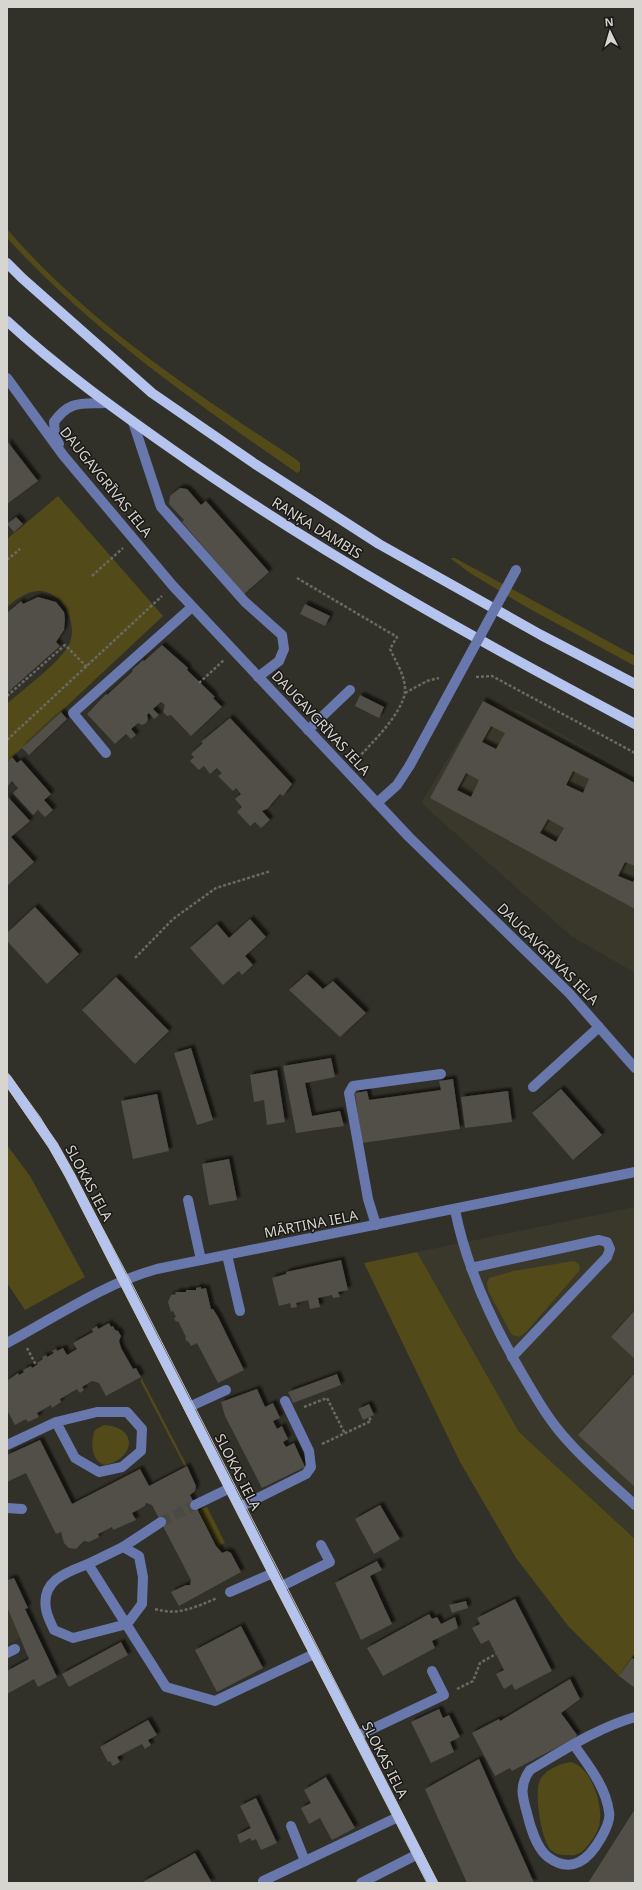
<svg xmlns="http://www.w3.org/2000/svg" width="642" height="1890" viewBox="0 0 642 1890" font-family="'Noto Sans',sans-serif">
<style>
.built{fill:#3a382a}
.green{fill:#524a18}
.building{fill:#514f47;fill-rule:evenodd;filter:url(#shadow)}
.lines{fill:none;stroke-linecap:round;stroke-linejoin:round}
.minor-tunnel{stroke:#4a4942;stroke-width:10;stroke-dasharray:10 5;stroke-linecap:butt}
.path{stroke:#6a6962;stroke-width:2.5;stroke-dasharray:3 2;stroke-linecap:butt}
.minor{stroke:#6878ad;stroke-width:10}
.major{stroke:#b5c3ef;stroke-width:10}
.tram{stroke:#c5c4bf;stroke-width:1}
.minor-bridge{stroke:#6878ad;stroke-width:10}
.labels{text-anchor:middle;stroke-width:3;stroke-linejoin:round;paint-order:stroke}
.street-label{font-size:14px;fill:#d6d5d0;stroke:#191815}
</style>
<defs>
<filter id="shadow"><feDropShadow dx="3.5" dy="-3.5" stdDeviation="1" flood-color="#0009"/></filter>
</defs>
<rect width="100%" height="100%" fill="#313029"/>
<!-- built -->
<g class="built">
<path d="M 483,701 L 520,711 L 635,776 L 635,973 L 571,936 L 421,803 Z"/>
<path d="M 635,1207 L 635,1539 L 519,1432 L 417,1252 Z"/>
<path d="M 7,1607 L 20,1638 L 7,1645 Z"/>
</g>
<!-- green -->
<g class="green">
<path d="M 7,229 C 89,324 194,392 297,460 L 300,463 L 300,471 L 297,473 C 195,402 92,331 7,238 Z"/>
<path d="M 58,496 L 163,616 L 7,762 L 7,704 C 23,689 67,658 71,639 C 76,619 61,591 39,591 C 27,591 15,600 7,607 L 7,539 Z"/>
<path d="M 450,558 L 455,558 L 635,656 L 635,666 L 528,608 L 470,573 Z"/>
<path d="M 7,1145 L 30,1176 L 85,1277 L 25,1310 L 7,1283 Z"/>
<path d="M 417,1252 L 519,1432 L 635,1539 L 635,1653 L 619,1676 L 569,1627 L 516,1558 L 460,1462 L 364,1263 Z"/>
<path d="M 574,1261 L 579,1264 L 580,1270 L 526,1332 L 519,1337 L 512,1335 L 488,1291 L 487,1283 L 489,1278 L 513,1271 Z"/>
<path d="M 141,1377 L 187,1466 L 185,1467 L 141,1382 Z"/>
<path d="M 104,1425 C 139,1427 135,1459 105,1465 C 91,1462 90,1441 95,1430 Z"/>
<path d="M 207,1507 L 225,1543 L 218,1546 L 198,1510 Z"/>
<path d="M 570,1762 C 590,1765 602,1802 600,1819 C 600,1828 595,1837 589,1844 C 584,1851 579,1856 569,1855 C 562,1855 555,1855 550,1849 C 541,1838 533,1790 541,1778 C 547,1769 560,1764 570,1762 Z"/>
</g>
<!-- building -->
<g class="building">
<path d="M 7,441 L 38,481 L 7,504 Z"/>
<path d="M 180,488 L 187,489 L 201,505 L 206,501 L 269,572 L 244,594 L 182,522 L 184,520 L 169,504 L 170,496 Z"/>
<path d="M 16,517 L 23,524 L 14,532 L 7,524 Z"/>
<path d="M 38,597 L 56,602 L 64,612 L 65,619 L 64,630 L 56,642 L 60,646 L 7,693 L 7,613 L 21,601 L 23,604 Z"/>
<path d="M 305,604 L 330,616 L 325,626 L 300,614 Z"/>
<path d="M 162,645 L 188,668 L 187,670 L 215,697 L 213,698 L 222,707 L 191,736 L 171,715 L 167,716 L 163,712 L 165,705 L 161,702 L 153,709 L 159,715 L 154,719 L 149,713 L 147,715 L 148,720 L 146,723 L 142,725 L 138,723 L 131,729 L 136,735 L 131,739 L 126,734 L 115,744 L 87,714 L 106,694 L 107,695 L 133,671 L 132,670 L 143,660 L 144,661 Z"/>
<path d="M 360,695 L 384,707 L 379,718 L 355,706 Z"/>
<path d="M 483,701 L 635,783 L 635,866 L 625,862 L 618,876 L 633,882 L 635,878 L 635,909 L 430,798 ZM 491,726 L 505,733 L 496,749 L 482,742 ZM 573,771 L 589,779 L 583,793 L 566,785 ZM 466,773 L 479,780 L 471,797 L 457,790 ZM 548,819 L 564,828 L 556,842 L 540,833 Z"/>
<path d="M 61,712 L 67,719 L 29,755 L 22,748 Z"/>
<path d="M 230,718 L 292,784 L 283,796 L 280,794 L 267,809 L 262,811 L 270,820 L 261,828 L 255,822 L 250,826 L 237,812 L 242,807 L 235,799 L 241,794 L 236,788 L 233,791 L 218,776 L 222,773 L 217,768 L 210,774 L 204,766 L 199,770 L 190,761 L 194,757 L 191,754 L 203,743 L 201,742 Z"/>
<path d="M 12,757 L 17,763 L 21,760 L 51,794 L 44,800 L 53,810 L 45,817 L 38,810 L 33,815 L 13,793 L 18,788 L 12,781 L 7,787 L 7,762 Z"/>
<path d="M 7,796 L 30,821 L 11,837 L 34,862 L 7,886 Z"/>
<path d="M 35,907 L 79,954 L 47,984 L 7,941 L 7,933 Z"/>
<path d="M 250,919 L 266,937 L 245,956 L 253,965 L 242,975 L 239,971 L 223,985 L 190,948 L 217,924 L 229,938 Z"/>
<path d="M 307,974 L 323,989 L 333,981 L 366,1013 L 340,1037 L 289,990 Z"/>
<path d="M 116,977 L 169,1031 L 135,1064 L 82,1010 Z"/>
<path d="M 191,1048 L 213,1120 L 197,1125 L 174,1053 Z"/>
<path d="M 331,1058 L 335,1077 L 305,1083 L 312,1116 L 340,1111 L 344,1126 L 296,1133 L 283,1066 Z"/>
<path d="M 277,1070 L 285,1122 L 267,1125 L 264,1100 L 254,1102 L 250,1075 Z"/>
<path d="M 453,1079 L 460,1129 L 362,1143 L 355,1093 L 367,1091 L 369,1100 L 441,1090 L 439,1081 Z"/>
<path d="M 561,1089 L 602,1135 L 573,1160 L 532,1113 Z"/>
<path d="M 508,1091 L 512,1122 L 465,1128 L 461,1097 Z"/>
<path d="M 157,1094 L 169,1151 L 133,1159 L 121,1101 Z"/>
<path d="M 229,1159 L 237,1200 L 209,1205 L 202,1164 Z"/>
<path d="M 341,1260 L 348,1290 L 338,1292 L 340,1297 L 333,1298 L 332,1295 L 318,1298 L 320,1307 L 310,1309 L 308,1300 L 296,1303 L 297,1307 L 291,1308 L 290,1303 L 279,1306 L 272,1278 L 286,1274 L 286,1272 Z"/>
<path d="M 201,1287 L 201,1289 L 206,1288 L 211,1309 L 213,1309 L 218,1317 L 244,1370 L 218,1383 L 197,1343 L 191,1346 L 188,1341 L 187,1342 L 185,1337 L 186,1337 L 178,1321 L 176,1322 L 174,1318 L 176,1317 L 173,1311 L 171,1312 L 168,1302 L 171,1295 L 176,1294 L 175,1292 L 186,1292 L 186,1290 L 196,1290 L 196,1288 Z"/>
<path d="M 635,1310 L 635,1359 L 611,1337 Z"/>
<path d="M 109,1323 L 111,1327 L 113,1326 L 115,1330 L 118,1331 L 121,1336 L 119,1341 L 121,1348 L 133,1369 L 136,1368 L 141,1377 L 106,1396 L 99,1383 L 92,1381 L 82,1387 L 84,1390 L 80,1393 L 77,1389 L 60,1399 L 61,1402 L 52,1408 L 51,1405 L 37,1413 L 39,1417 L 28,1422 L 26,1419 L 15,1425 L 7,1410 L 7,1381 L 18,1373 L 19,1375 L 24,1372 L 23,1370 L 31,1366 L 32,1368 L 38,1364 L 37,1363 L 43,1359 L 42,1357 L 46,1355 L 47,1357 L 54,1353 L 52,1351 L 56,1349 L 57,1351 L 63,1348 L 67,1355 L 77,1349 L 73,1343 L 93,1332 L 92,1329 L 97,1326 L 98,1329 Z"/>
<path d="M 635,1373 L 635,1487 L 578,1435 Z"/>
<path d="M 337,1374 L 341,1385 L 293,1403 L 288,1392 Z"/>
<path d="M 257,1389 L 265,1407 L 273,1403 L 280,1418 L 273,1421 L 277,1429 L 282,1426 L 288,1439 L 283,1442 L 286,1447 L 294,1443 L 305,1467 L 262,1488 L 225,1416 L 221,1402 Z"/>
<path d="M 369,1404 L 374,1415 L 363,1420 L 358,1409 Z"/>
<path d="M 40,1440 L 72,1504 L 140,1469 L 149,1486 L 187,1466 L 196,1486 L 195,1491 L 190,1495 L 192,1499 L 216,1546 L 222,1553 L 227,1551 L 231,1553 L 241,1572 L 179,1606 L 171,1592 L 186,1585 L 190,1585 L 191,1580 L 152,1505 L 146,1503 L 145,1506 L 132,1513 L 136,1520 L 113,1530 L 112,1527 L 98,1534 L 99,1537 L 89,1542 L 84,1541 L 76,1549 L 69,1548 L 64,1543 L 61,1532 L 56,1534 L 26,1473 L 7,1482 L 7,1455 Z"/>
<path d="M 380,1505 L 400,1539 L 374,1554 L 355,1519 Z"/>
<path d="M 377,1561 L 382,1570 L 370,1576 L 392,1624 L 361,1640 L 335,1583 Z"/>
<path d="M 7,1577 L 8,1580 L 14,1578 L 28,1608 L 25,1609 L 57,1677 L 38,1687 L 34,1679 L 7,1694 L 7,1671 L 29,1659 L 7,1607 Z"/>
<path d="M 515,1599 L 552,1671 L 515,1690 L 512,1684 L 504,1689 L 496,1674 L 504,1670 L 489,1640 L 481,1644 L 472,1628 L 480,1624 L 477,1618 Z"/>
<path d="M 466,1601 L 468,1608 L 452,1613 L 449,1605 Z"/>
<path d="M 429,1614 L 432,1619 L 437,1617 L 441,1624 L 455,1617 L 458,1628 L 432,1641 L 435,1648 L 383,1676 L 367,1648 Z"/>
<path d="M 241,1626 L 263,1668 L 217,1692 L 195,1650 Z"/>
<path d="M 121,1642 L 128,1655 L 69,1687 L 62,1674 Z"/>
<path d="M 632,1658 L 635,1660 L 635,1688 L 619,1676 Z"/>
<path d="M 570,1679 L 580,1699 L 561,1713 L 577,1735 L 575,1738 L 512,1771 L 510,1768 L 495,1776 L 472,1733 L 499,1719 L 500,1721 Z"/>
<path d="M 439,1709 L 443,1718 L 449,1715 L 460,1737 L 450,1742 L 454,1752 L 431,1763 L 411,1722 Z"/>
<path d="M 148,1720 L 157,1735 L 148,1740 L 151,1745 L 145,1749 L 142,1744 L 117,1757 L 120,1762 L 113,1766 L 110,1761 L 108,1762 L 100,1747 Z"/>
<path d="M 479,1759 L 534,1883 L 467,1883 L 425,1789 Z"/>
<path d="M 326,1777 L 355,1828 L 332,1840 L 320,1818 L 309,1824 L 301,1808 L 311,1803 L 304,1790 Z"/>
<path d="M 256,1798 L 277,1843 L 261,1850 L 256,1839 L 252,1841 L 250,1838 L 240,1843 L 237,1835 L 251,1828 L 240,1806 Z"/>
<path d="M 635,1809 L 635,1883 L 588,1883 Z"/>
<path d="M 195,1853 L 212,1883 L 141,1883 Z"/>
</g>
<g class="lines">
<!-- minor-tunnel -->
<path class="minor-tunnel" d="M 161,1522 L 195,1505"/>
<!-- path -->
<g class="path">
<path d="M 7,560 L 20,549"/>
<path d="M 92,576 L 123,548"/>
<path d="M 297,578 L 397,637 L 390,649 C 396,662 406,677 405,692 C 402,714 371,744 356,760"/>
<path d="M 476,677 L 492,676 L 635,753"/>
<path d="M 199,683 L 224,660"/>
<path d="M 405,693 L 427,681 L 439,678"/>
<path d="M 7,696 L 65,645 L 87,667"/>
<path d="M 7,740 L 162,596"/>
<path d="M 135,958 L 173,919 L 216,888 L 271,871"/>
<path d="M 27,1348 L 36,1365"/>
<path d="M 304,1407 L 327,1398 L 345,1434"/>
<path d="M 322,1444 L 371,1421 L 369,1417"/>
<path d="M 155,1609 C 178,1616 196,1607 217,1598"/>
<path d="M 457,1689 L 473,1681 L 480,1663 L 496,1654"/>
</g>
<!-- minor -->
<g class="minor">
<path d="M 7,378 L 63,455 L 173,586 L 409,837 L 569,993 L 635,1068"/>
<path d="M 133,422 L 161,507 L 245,602 L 282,635 L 284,649 L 279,661 L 258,677"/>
<path d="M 59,444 L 55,436 L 54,422 C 70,400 81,404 105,403"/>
<path d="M 308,730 L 350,690"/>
<path d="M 106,753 L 73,713 L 192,607"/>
<path d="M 377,803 L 397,785 L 410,765"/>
<path d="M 533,1087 L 599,1027"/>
<path d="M 188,1200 L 201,1260"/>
<path d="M 455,1210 C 467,1270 493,1325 524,1377 C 537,1399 550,1422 567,1440 C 587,1463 612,1484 635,1505"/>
<path d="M 376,1225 L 368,1199 L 349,1093 L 353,1086 L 441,1074"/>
<path d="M 227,1255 L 240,1311"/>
<path d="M 471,1268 L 599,1240 L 607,1242 L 610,1249 L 607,1257 L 512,1357"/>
<path d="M 7,1343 C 56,1317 103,1284 157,1269 L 635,1172"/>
<path d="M 189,1407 L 226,1390"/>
<path d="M 7,1445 L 56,1422 L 97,1412 L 127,1412 L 142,1429 L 141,1451 L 122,1467 L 99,1472 L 75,1458 L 56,1422"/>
<path d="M 195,1505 L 230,1488"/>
<path d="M 240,1507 L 306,1474 L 311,1467 L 309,1451 L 285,1401"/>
<path d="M 7,1508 L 22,1509"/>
<path d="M 123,1547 L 161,1522"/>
<path d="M 88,1564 L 123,1547 L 139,1556 L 143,1577 L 142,1604 L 127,1624 L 73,1638 L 54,1630 C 51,1623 47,1616 46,1609 C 41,1580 67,1572 88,1564 L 166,1687 L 215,1701 L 314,1654"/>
<path d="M 280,1587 L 330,1562 L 321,1545"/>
<path d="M 230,1592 L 273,1573"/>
<path d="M 7,1653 L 15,1649"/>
<path d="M 357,1736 L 444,1695 L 432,1671"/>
<path d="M 574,1745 C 588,1765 606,1787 609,1812 C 611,1820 605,1831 601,1838 C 589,1859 572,1875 548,1857 C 537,1849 530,1826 527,1813 C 522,1796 519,1785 530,1770 C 564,1750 597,1728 635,1717"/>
<path d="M 291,1826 L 305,1861"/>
<path d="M 263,1881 L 398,1817"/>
<path d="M 361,1883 L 418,1854"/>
</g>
<!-- major -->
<g class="major">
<path d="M 7,263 L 22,278 L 152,393 L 255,464 L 379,544 L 541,635 L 635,684"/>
<path d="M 7,321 C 59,369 116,410 173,450 C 319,553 477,640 635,724"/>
<path d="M 7,1079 L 53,1145 L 71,1177 L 280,1587 L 433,1883"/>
</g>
<!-- tram -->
<g class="tram">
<path d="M 7,1072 L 40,1117 L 69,1165 L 129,1278 L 438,1883"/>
<path d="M 7,1087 L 49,1148 L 65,1176 L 427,1883"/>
</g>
<!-- minor-bridge -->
<path class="minor-bridge" d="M 410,765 L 516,570"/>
</g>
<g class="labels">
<!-- street labels -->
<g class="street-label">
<text transform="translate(106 482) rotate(51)" y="5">DAUGAVGRĪVAS IELA</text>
<text transform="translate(317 528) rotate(32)" y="5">RAŅĶA DAMBIS</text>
<text transform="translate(321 723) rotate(47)" y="5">DAUGAVGRĪVAS IELA</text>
<text transform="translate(548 954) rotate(45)" y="5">DAUGAVGRĪVAS IELA</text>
<text transform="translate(89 1183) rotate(62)" y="5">SLOKAS IELA</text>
<text transform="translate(311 1224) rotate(-11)" y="5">MĀRTIŅA IELA</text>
<text transform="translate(238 1472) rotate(63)" y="5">SLOKAS IELA</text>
<text transform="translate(385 1760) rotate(63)" y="5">SLOKAS IELA</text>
</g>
</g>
<!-- border -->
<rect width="642" height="1890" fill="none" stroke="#d6d5d0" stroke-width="16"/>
<!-- north arrow -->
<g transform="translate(610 32) rotate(355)" stroke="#191815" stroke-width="3" paint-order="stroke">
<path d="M0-3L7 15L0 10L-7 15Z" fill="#d6d5d0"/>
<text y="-6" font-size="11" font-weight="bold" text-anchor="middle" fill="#d6d5d0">N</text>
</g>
</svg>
